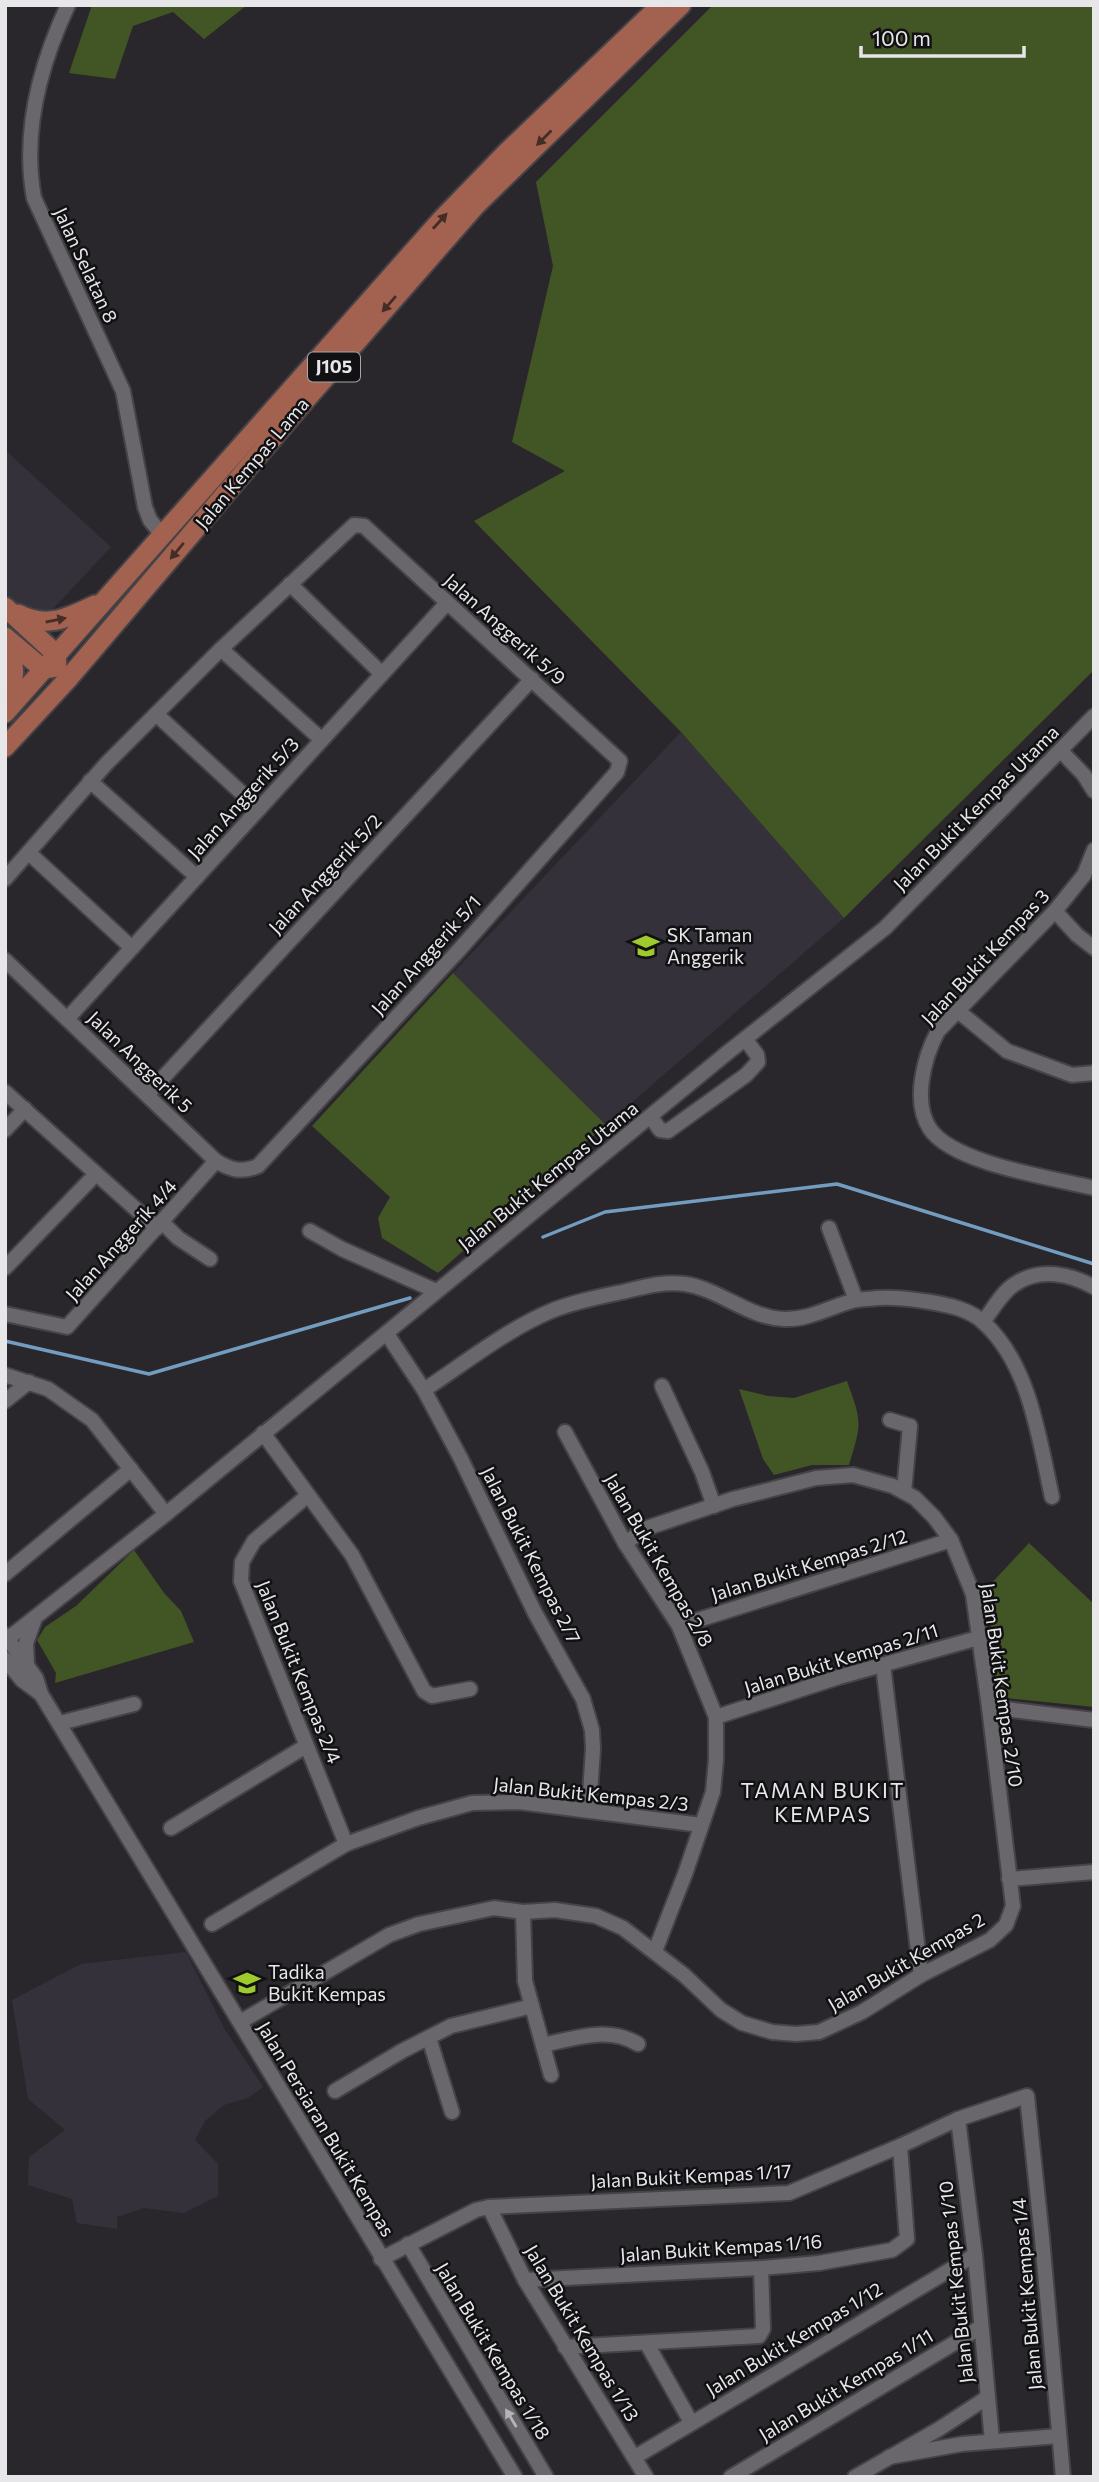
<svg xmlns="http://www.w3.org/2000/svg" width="1099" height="2482" viewBox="0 0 1099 2482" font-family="Commissioner,sans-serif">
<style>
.built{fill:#35313b}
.green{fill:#425524}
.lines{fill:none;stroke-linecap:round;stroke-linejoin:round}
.stream{stroke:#739dc0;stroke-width:3.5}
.minor-casing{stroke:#454347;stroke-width:18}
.major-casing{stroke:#454347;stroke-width:23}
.minor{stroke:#69676c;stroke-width:14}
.major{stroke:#a3614f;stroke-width:19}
.oneway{fill:#442c27}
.oneway2{fill:#b5b3b7}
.labels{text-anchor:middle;stroke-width:5;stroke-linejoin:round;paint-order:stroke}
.shield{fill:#111012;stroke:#a7a6a8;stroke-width:2}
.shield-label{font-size:18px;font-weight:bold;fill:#e7e6e9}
.street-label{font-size:19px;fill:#e7e6e9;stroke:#111012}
.poi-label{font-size:19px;fill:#e7e6e9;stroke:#111012;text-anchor:start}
.neighbourhood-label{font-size:21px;letter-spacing:2px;fill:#e7e6e9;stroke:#111012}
</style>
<rect width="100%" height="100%" fill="#29272c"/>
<!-- built -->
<g class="built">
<path d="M 5,450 L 111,547 L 5,660 Z"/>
<path d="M 681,732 L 844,918 L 606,1125 L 453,973 Z"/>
<path d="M 186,1952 L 224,2028 L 263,2087 L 248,2098 L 224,2105 L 205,2121 L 195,2140 L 218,2164 L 218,2196 L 184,2213 L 144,2208 L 117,2217 L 117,2229 L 77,2223 L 72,2199 L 28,2185 L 29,2157 L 65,2130 L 28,2099 L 12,2000 L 81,1964 Z"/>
</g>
<!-- green -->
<g class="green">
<path d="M 92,5 L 247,5 L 204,39 L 173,12 L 133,26 L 115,79 L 69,73 Z"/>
<path d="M 713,5 L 1094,5 L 1094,670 L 844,918 L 681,732 L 474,521 L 565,471 L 512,442 L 553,266 L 536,182 Z"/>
<path d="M 453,973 L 606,1125 L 438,1273 L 382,1238 L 378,1218 L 390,1197 L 312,1126 Z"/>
<path d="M 847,1381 C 862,1423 862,1422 849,1465 L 812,1465 L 774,1475 L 763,1459 L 739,1389 L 768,1396 L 794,1398 Z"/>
<path d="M 1029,1543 L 1094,1604 L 1094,1707 L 997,1697 L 988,1587 Z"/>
<path d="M 134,1550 L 164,1593 L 181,1611 L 194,1642 L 55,1683 L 56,1673 L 37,1640 L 45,1627 L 76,1606 Z"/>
</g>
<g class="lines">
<!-- stream -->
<g class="stream">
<path d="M 543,1237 L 605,1212 L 837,1184 L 1094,1264"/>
<path d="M 5,1341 L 149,1374 L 410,1298"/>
</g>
<!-- minor casing -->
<g class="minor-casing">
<g id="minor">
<path d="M 68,5 C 40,65 22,133 34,198 L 123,391 L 145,507 L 150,520 L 163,536"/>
<path d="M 290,584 L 382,674"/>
<path d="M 221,649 L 322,740"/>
<path d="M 156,714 L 259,809"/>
<path d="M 1061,751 L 1084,775 L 1094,791"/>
<path d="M 90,781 L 197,877"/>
<path d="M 1094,850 L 1084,875 L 1055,911 L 938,1031 C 924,1057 912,1102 930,1129 C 954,1164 1053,1178 1094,1188"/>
<path d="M 29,853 L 132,948"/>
<path d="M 5,879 L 107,763 L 221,649 L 354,525 L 364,526 L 620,761 L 617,772 L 459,950 L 258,1166 C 241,1173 231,1170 216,1161 L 5,960"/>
<path d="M 1055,911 L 1077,935 L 1094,948"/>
<path d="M 958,1011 L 1007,1051 L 1072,1075 L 1094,1073"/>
<path d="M 67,1019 L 447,603"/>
<path d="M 5,1092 L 157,1228"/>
<path d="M 147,1095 L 532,679"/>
<path d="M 651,1117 L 660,1130 L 668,1131 L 746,1075 L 758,1062 L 757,1055 L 746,1040"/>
<path d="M 5,1130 L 25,1109"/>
<path d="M 162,1222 L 178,1238 L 210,1259"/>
<path d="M 829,1228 L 856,1300"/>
<path d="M 310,1231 L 342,1249 L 436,1291"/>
<path d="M 5,1268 L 96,1174"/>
<path d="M 5,1314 L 67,1327 L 216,1161"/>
<path d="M 983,1322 C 993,1309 1002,1292 1015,1284 C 1040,1267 1070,1274 1094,1287"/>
<path d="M 387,1334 L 424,1390 L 461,1459 L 535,1613 L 583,1699 L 592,1730 L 593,1749 L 589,1809"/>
<path d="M 5,1375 L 48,1389 L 92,1420 L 166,1514"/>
<path d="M 662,1386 L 702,1472 L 714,1506"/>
<path d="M 424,1390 C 465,1363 506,1330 551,1311 C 573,1302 598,1297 622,1292 C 643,1287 664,1281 685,1284 C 719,1289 749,1318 784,1319 C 810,1320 831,1306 856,1300 C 862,1299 870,1299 877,1298 C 894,1297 912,1299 930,1302 C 948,1305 969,1309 983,1322 C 1030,1364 1039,1439 1052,1497"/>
<path d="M 5,1401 L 29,1382"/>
<path d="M 890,1420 L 910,1426 L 904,1492"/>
<path d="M 565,1432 L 625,1543 L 679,1626 L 716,1717 L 716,1760 L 713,1792 L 685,1874 L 655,1951"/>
<path d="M 263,1433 L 352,1555 L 424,1691 L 432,1696 L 470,1689"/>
<path d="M 307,1496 L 254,1541 L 242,1562 L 241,1581 L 346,1844"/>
<path d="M 5,1574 L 131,1469"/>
<path d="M 679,1626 L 951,1540"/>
<path d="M 5,1635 L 36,1678 L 41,1694 L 515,2477"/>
<path d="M 5,1641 L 166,1514 L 727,1053 L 885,928 L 1094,716"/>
<path d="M 5,1659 L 22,1680 L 41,1694"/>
<path d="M 27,1665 L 26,1643 L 34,1621"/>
<path d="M 883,1665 L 921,1975"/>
<path d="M 989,1707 L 1094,1720"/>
<path d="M 716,1717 L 839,1677 L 978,1638"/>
<path d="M 60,1723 L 134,1704"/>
<path d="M 171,1828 L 306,1746"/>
<path d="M 1009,1879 L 1094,1872"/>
<path d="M 523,1912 L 525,1981 L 551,2075"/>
<path d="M 212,1924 L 346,1844 L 418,1818 L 472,1803 L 519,1802 L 701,1825"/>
<path d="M 240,2022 L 389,1935 L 419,1924 L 494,1908 L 523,1912 L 555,1910 L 596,1916 L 623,1928 L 684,1975 L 721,2010 L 742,2023 L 772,2032 L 796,2034 L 819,2032 L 862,2012 L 921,1975 L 990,1940 L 1006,1925 L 1013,1906 L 989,1707 L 973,1594 L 951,1540 L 934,1517 L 915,1498 L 893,1486 L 853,1475 L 816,1478 L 733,1499 L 647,1528 L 625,1543"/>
<path d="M 429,2038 L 452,2112"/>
<path d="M 543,2045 C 575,2038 608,2026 638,2044"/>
<path d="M 335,2091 L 402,2051 L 451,2026 L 532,2006"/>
<path d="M 958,2119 L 975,2255 L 992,2441"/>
<path d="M 489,2207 L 525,2280 L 646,2477"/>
<path d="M 408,2244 L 546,2477"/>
<path d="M 381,2259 L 476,2210 L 489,2207 L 789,2193 L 900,2146 L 958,2119 L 1027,2096 L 1042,2238 L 1063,2477"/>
<path d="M 525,2280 L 761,2268 L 819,2263 L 892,2250 L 907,2239 L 900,2146"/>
<path d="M 647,2344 L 691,2422"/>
<path d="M 565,2347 L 759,2336 L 763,2329 L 761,2268"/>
<path d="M 635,2457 L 975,2255"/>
<path d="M 889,2457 L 962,2444 L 1059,2436"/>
<path d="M 731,2477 L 981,2327"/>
<path d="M 855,2477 L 939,2429 L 988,2397"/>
</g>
</g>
<!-- major casing -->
<g class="major-casing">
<g id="major">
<path d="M 5,607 L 56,654 L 57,667"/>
<path d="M 18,614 C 47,629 68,618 95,605"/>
<path d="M 5,637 L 43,669 L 56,667"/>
<path d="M 5,644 C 17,664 16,681 5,701"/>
<path d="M 5,713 L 442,219 L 506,153 L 660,6"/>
<path d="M 5,747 L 67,680 L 301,405 L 476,205 L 681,5"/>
</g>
</g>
<!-- minor -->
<use href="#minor" class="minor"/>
<!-- major -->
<use href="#major" class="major"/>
</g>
<!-- one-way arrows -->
<defs><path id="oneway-solid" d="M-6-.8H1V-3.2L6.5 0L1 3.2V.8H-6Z" transform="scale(1.75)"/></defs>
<g class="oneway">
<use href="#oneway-solid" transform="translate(544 138) rotate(135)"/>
<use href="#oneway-solid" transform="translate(440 221) rotate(-48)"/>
<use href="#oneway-solid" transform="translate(389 304) rotate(131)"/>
<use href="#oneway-solid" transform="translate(177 551) rotate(130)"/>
<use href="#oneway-solid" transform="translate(56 620) rotate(-12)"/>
</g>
<use class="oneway2" href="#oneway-solid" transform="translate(511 2418) rotate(-121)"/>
<!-- icons -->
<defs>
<g id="school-bare" transform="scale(2.1)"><path d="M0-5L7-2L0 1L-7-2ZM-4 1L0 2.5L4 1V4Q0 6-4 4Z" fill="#9fca2e" stroke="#111012" stroke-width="2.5" paint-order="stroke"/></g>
</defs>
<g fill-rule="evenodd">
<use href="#school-bare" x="646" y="946"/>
<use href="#school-bare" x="247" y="1983"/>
</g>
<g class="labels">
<!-- shield labels -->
<rect class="shield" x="308" y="352.5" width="52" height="29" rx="5"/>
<g class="shield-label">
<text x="334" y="373">J105</text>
</g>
<!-- street labels -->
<g class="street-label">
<text transform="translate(86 265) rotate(65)" y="7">Jalan Selatan 8</text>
<text transform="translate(252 463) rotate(-50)" y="7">Jalan Kempas Lama</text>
<text transform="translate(505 629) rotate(42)" y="7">Jalan Anggerik 5/9</text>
<text transform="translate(243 798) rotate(-48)" y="7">Jalan Anggerik 5/3</text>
<text transform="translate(976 808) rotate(-45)" y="7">Jalan Bukit Kempas Utama</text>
<text transform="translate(325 874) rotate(-47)" y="7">Jalan Anggerik 5/2</text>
<text transform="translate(426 955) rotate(-48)" y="7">Jalan Anggerik 5/1</text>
<text transform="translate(985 957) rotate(-47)" y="7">Jalan Bukit Kempas 3</text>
<text transform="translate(140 1062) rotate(44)" y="7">Jalan Anggerik 5</text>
<text transform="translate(548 1176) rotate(-39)" y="7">Jalan Bukit Kempas Utama</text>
<text transform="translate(121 1240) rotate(-48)" y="7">Jalan Anggerik 4/4</text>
<text transform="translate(531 1555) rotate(63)" y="7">Jalan Bukit Kempas 2/7</text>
<text transform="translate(659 1560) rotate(60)" y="7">Jalan Bukit Kempas 2/8</text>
<text transform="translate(809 1565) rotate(-17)" y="7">Jalan Bukit Kempas 2/12</text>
<text transform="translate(841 1659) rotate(-17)" y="7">Jalan Bukit Kempas 2/11</text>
<text transform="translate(299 1672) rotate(68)" y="7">Jalan Bukit Kempas 2/4</text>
<text transform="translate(1002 1685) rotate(82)" y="7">Jalan Bukit Kempas 2/10</text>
<text transform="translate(591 1794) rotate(6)" y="7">Jalan Bukit Kempas 2/3</text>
<text transform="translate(906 1962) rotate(-30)" y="7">Jalan Bukit Kempas 2</text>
<text transform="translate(326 2129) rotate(59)" y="7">Jalan Persiaran Bukit Kempas</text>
<text transform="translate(691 2176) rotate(-3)" y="7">Jalan Bukit Kempas 1/17</text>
<text transform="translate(721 2248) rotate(-4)" y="7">Jalan Bukit Kempas 1/16</text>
<text transform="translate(956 2282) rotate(-96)" y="7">Jalan Bukit Kempas 1/10</text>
<text transform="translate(1027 2294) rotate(-95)" y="7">Jalan Bukit Kempas 1/4</text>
<text transform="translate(582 2333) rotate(59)" y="7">Jalan Bukit Kempas 1/13</text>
<text transform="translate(794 2339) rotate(-31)" y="7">Jalan Bukit Kempas 1/12</text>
<text transform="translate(493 2351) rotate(59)" y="7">Jalan Bukit Kempas 1/18</text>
<text transform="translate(846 2385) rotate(-31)" y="7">Jalan Bukit Kempas 1/11</text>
</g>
<!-- poi labels -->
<g class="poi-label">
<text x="667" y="942">SK Taman<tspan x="667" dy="22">Anggerik</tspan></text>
<text x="268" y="1979">Tadika<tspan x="268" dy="22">Bukit Kempas</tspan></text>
</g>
<!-- neighbourhood labels -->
<g class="neighbourhood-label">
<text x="823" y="1798">TAMAN BUKIT<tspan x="823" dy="24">KEMPAS</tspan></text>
</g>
</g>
<!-- border -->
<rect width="1099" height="2482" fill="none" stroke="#e7e6e9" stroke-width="14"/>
<!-- scale -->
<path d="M861 46v10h163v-10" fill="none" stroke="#e7e6e9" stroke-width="3.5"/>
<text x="872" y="46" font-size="21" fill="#e7e6e9" stroke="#111012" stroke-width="5" paint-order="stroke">100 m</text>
</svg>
